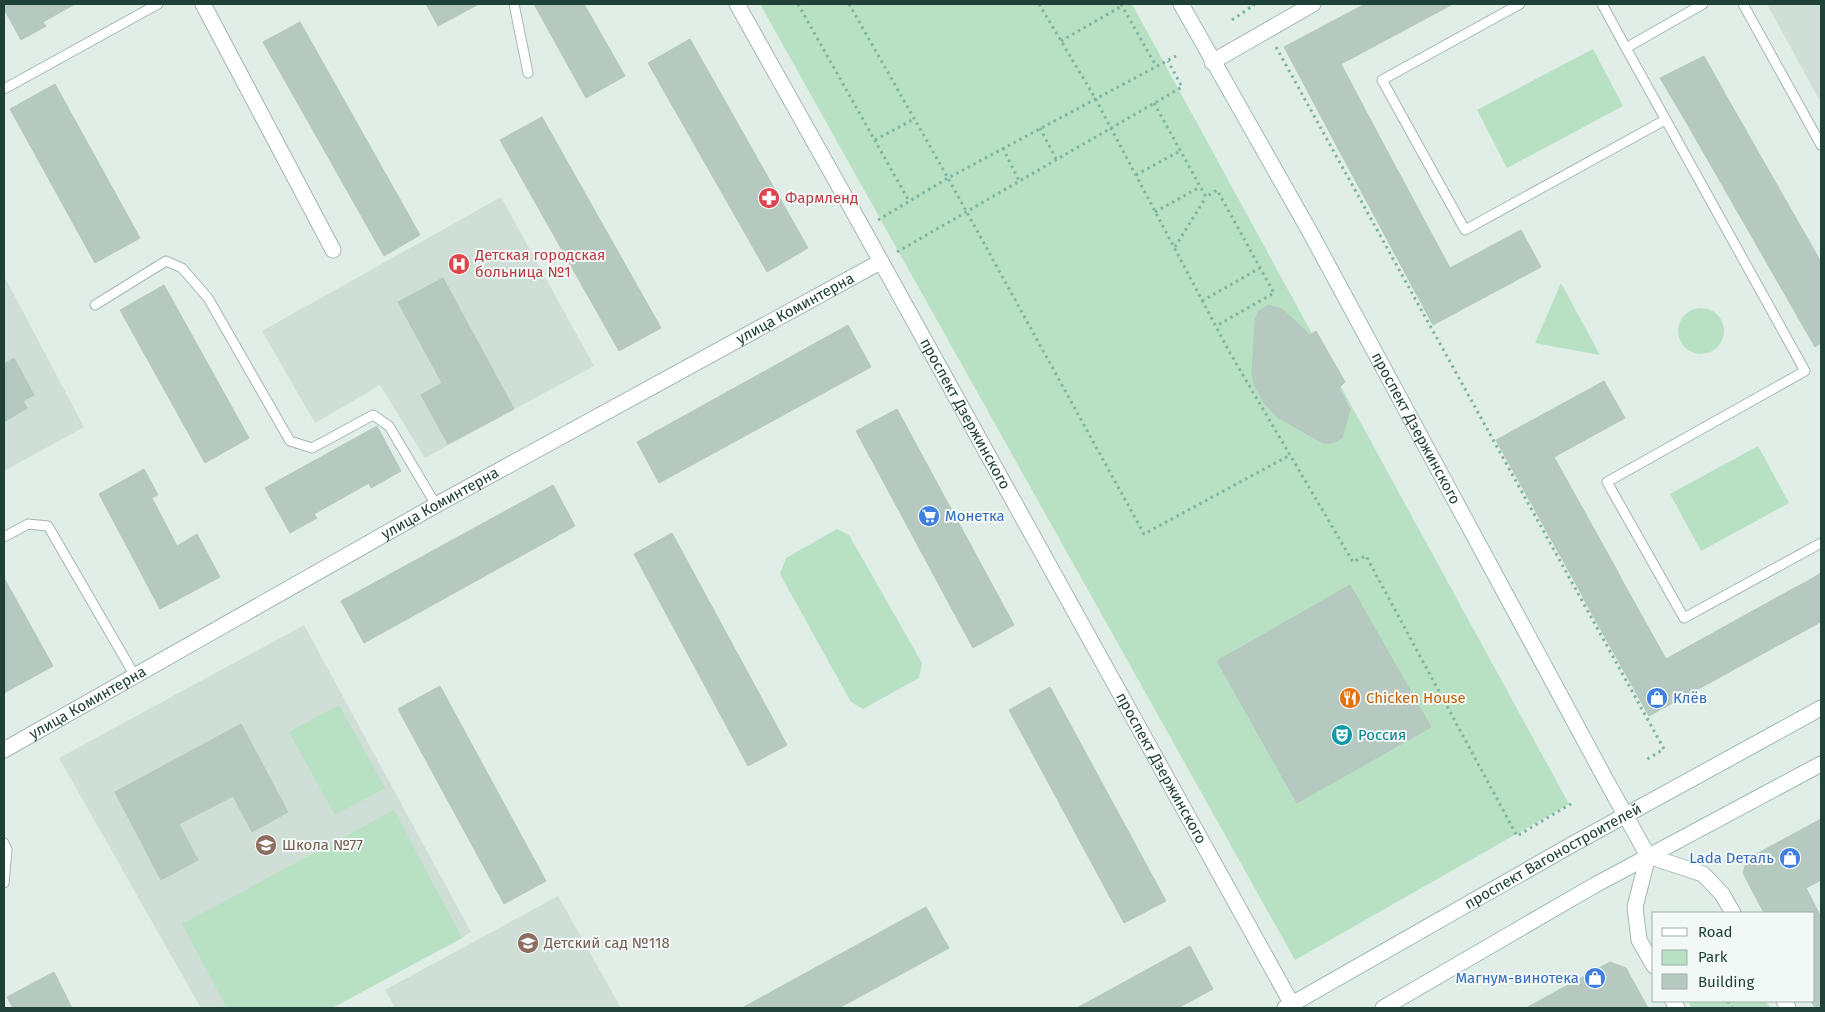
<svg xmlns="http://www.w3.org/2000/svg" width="1825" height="1012" viewBox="0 0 1825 1012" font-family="'Fira Sans',sans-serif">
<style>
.built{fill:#cfded7}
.green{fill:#b7e1c2}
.building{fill:#b6c9c1;stroke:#b3c8bf}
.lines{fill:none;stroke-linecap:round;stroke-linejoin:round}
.lane-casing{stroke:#a3b7af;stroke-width:11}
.street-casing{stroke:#a3b7af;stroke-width:17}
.secondary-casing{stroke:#9ebbb0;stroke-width:17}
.path{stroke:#7db5a3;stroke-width:3;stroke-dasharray:2.5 4;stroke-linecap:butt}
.lane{stroke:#fff;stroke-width:9}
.street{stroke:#fff;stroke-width:15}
.secondary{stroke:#fff;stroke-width:15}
.labels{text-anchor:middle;stroke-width:4;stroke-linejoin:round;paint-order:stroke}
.health-label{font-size:15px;fill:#be3a42;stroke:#f2f9f6;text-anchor:start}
.street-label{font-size:15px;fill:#1f4137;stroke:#f2f9f6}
.shop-label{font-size:15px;fill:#366cbe;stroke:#f2f9f6;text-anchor:start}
.food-label{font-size:15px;fill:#c56008;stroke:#f2f9f6;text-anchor:start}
.culture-label{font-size:15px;fill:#0d838f;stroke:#f2f9f6;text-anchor:start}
.education-label{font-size:15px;fill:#785e54;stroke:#f2f9f6;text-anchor:start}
</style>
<rect width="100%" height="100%" fill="#e1eee8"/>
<!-- built -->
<g class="built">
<path d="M 1767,4 L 1821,4 L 1821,103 Z"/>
<path d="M 501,197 L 594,366 L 425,458 L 380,385 L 315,423 L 262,331 Z"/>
<path d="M 4,276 L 84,427 L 4,471 Z"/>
<path d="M 304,625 L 471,932 L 462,938 L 332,1008 L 201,1008 L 59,758 Z"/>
<path d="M 558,896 L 621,1008 L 395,1008 L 385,990 Z"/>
</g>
<!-- green -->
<g class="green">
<path d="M 760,4 L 1132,4 L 1569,804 L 1295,960 Z"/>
<path d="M 1593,49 L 1623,106 L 1507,168 L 1477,110 Z"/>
<path d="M 1561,283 L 1600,355 L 1535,343 Z"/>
<circle cx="1701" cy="331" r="23"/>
<path d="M 1758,446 L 1789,503 L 1701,551 L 1670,494 Z"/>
<path d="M 837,529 L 849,535 L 922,663 L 919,678 L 863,709 L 851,702 L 780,574 L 786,558 Z"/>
<path d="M 339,705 L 385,788 L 335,815 L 289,732 Z"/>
<path d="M 394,810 L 462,938 L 332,1008 L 227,1008 L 182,924 Z"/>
<path d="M 1688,1001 L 1766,1001 L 1770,1008 L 1692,1008 Z"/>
</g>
<!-- building -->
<g class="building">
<path d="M 4,4 L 75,4 L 43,22 L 46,26 L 21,40 L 4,9 Z"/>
<path d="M 426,4 L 479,4 L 438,26 Z"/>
<path d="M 534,4 L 584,4 L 625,76 L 586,98 Z"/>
<path d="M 1365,4 L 1453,4 L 1341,64 L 1378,134 L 1341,154 L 1284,47 Z"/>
<path d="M 300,22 L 420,235 L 384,256 L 263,42 Z"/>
<path d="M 690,39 L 808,248 L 767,272 L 648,63 Z"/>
<path d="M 1704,56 L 1728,99 L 1686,122 L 1660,78 Z"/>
<path d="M 55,84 L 140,238 L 95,263 L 10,109 Z"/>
<path d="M 1728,99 L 1821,262 L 1821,343 L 1815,347 L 1686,122 Z"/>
<path d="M 542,117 L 661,328 L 619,351 L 500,140 Z"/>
<path d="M 1378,134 L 1384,145 L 1347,165 L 1341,154 Z"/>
<path d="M 1384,145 L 1450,268 L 1521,230 L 1541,267 L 1433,325 L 1347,165 Z"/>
<path d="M 443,278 L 514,409 L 448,444 L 421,395 L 442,383 L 398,302 Z"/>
<path d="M 164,285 L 249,438 L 205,463 L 120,310 Z"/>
<path d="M 1268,305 L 1282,309 L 1310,335 L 1316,331 L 1345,382 L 1339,388 L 1350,410 L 1342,438 L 1332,443 L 1323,443 L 1277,417 L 1265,404 L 1255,387 L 1252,374 L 1255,321 L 1258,312 Z"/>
<path d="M 848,325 L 871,367 L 659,483 L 637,442 Z"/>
<path d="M 14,358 L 34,395 L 23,401 L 27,408 L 4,422 L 4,364 Z"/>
<path d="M 1604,381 L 1625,418 L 1554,457 L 1618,572 L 1581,593 L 1496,440 Z"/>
<path d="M 897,409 L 1014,625 L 973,648 L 856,431 Z"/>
<path d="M 377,426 L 401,471 L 371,488 L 369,483 L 314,514 L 317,518 L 290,533 L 265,488 Z"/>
<path d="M 144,469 L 158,495 L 152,498 L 177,546 L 197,534 L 220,577 L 160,609 L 99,494 Z"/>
<path d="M 553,485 L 575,526 L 364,643 L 341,601 Z"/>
<path d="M 672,533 L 787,745 L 748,766 L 634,554 Z"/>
<path d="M 1618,572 L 1623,582 L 1586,603 L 1581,593 Z"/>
<path d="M 1821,573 L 1821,610 L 1806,582 Z"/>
<path d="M 4,578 L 53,666 L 4,693 Z"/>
<path d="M 1623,582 L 1666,659 L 1796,587 L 1817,624 L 1649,716 L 1586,603 Z"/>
<path d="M 1806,582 L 1821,610 L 1821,621 L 1817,624 L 1796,587 Z"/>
<path d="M 1350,585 L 1431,727 L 1297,803 L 1217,661 Z"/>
<path d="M 440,686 L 546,881 L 504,904 L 398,709 Z"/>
<path d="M 1050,687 L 1166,901 L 1124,923 L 1009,710 Z"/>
<path d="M 241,724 L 288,812 L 252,832 L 233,796 L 179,824 L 198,860 L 161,880 L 115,792 Z"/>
<path d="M 1821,819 L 1821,880 L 1806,888 L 1821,917 L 1821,1008 L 1815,1008 L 1811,1001 L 1814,1001 L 1814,913 L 1764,913 L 1743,873 L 1747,859 Z"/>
<path d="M 926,907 L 949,948 L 839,1008 L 742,1008 Z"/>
<path d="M 1190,946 L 1213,989 L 1178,1008 L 1077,1008 Z"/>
<path d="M 1610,962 L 1626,968 L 1648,1008 L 1526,1008 Z"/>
<path d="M 54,972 L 72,1008 L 13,1008 L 7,997 Z"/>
</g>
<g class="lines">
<!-- lane casing -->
<g class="lane-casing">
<g id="lane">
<path d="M 514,4 L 528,73"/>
<path d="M 1520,4 L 1382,80 L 1465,230 L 1665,120"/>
<path d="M 1602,4 L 1626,48"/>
<path d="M 1703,4 L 1626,48 L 1805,371 L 1607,482 L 1684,618 L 1821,543"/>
<path d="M 1743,4 L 1821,145"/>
<path d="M 4,89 L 158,4"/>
<path d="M 95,305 L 166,261 L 182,268 L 208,298 L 290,441 L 312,448 L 373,415 L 389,426 L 436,505"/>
<path d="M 4,537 L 28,524 L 48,526 L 135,676"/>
<path d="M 4,843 L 7,850 L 4,883"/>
</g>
</g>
<!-- street casing -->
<g class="street-casing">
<g id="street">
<path d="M 203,4 L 333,250"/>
<path id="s1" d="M 737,4 L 863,229 L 1294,1008"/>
<path d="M 1212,62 L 1313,4"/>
<path id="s2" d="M 4,750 L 436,505 L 880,262"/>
<path d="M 1654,966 L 1639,940 L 1635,907 L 1648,856 L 1703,874 L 1722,894 L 1733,913"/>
<path d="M 1673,1001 L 1677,1008"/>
<path d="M 1784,1001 L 1788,1008"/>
</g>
</g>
<!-- secondary casing -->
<g class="secondary-casing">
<g id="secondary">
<path id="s3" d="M 1181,4 L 1310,232 L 1607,782 L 1648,856"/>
<path id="s4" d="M 1285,1008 L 1573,844 L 1821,708"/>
<path d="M 1383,1008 L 1595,885 L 1821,764"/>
</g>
</g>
<!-- path -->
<g class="path">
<path d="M 798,4 L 909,201"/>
<path d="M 849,4 L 948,178 L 1144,534 L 1290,455"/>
<path d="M 1039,4 L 1095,98 L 1230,353 L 1353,562 L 1366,556 L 1517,836 L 1574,802"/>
<path d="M 1121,4 L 1156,66"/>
<path d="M 1232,20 L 1254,5 L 1253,4"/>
<path d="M 1061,41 L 1122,6"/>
<path d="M 1276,47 L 1664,749 L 1644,761"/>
<path d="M 1154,103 L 1206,197 L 1217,190 L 1274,293 L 1216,326"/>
<path d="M 1040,128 L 1056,159"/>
<path d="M 875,140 L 914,119"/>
<path d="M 1003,148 L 1019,181"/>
<path d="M 1136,175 L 1180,151"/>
<path d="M 1155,212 L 1200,187"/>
<path d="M 878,220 L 948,178 L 1176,56"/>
<path d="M 1175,247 L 1206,197"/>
<path d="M 897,252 L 1182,87 L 1168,61"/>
<path d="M 1202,301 L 1260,268"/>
<path d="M 1728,1001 L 1732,1008"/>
</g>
<!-- lane -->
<use href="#lane" class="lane"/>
<!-- street -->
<use href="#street" class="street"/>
<!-- secondary -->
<use href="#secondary" class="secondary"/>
</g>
<!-- icons -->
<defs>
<g id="pharmacy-disc" transform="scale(1.125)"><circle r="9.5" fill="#e0444e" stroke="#f2f9f6"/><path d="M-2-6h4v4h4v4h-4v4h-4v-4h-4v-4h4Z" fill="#fff"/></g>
<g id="hospital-disc" transform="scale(1.125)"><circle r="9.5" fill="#e0444e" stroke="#f2f9f6"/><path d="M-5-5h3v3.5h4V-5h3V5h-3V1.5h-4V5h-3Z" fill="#fff"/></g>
<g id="supermarket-disc" transform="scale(1.125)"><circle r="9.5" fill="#3f7fe0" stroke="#f2f9f6"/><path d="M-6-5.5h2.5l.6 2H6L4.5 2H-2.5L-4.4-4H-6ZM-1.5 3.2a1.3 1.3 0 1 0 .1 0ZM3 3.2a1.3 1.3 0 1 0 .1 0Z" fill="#fff"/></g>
<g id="restaurant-disc" transform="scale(1.125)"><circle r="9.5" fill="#e8710a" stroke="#f2f9f6"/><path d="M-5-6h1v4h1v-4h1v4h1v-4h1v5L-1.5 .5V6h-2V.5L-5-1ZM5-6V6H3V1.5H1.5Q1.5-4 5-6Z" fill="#fff"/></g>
<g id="shop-disc" transform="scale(1.125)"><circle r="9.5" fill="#3f7fe0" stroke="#f2f9f6"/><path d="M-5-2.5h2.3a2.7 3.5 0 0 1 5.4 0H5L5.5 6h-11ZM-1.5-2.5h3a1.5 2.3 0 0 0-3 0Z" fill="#fff"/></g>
<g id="theatre-disc" transform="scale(1.125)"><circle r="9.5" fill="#0f9aa8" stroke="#f2f9f6"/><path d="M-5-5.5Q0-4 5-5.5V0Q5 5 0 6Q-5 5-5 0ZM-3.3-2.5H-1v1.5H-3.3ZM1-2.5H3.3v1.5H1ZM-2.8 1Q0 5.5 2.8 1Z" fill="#fff"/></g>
<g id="school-disc" transform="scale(1.125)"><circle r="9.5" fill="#8d6e63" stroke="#f2f9f6"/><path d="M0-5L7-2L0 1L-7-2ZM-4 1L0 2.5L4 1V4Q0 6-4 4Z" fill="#fff"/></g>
</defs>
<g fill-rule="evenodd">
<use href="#pharmacy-disc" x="769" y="198"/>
<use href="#hospital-disc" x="459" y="264"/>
<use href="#supermarket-disc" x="929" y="516"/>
<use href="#restaurant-disc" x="1350" y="698"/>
<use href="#shop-disc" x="1657" y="698"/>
<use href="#theatre-disc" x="1342" y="735"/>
<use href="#school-disc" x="266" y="845"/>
<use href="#shop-disc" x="1790" y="858"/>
<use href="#school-disc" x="528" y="943"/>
<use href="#shop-disc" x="1595" y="978"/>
</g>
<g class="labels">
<!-- health labels -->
<g class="health-label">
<text x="785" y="203">Фармленд</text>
<text x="475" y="260">Детская городская<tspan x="475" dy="17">больница №1</tspan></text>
</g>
<!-- street labels -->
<g class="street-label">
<text dy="5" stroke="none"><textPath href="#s2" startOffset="906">улица Коминтерна</textPath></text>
<text dy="5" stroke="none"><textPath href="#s1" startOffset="469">проспект Дзержинского</textPath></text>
<text dy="5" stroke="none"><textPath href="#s3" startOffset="485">проспект Дзержинского</textPath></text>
<text dy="5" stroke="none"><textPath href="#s2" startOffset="501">улица Коминтерна</textPath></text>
<text dy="5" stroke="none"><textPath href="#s2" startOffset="96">улица Коминтерна</textPath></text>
<text dy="5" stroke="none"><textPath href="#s1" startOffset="874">проспект Дзержинского</textPath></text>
<text dy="5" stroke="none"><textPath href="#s4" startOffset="308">проспект Вагоностроителей</textPath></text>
</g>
<!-- shop labels -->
<g class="shop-label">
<text x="945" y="521">Монетка</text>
<text x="1673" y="703">Клёв</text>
<text x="1774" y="863" text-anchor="end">Lada Dеталь</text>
<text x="1579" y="983" text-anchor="end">Магнум-винотека</text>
</g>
<!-- food labels -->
<g class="food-label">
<text x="1366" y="703">Chicken House</text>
</g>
<!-- culture labels -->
<g class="culture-label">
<text x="1358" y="740">Россия</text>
</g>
<!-- education labels -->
<g class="education-label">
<text x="282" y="850">Школа №77</text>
<text x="544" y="948">Детский сад №118</text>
</g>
</g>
<!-- border -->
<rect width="1825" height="1012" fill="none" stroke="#1f4137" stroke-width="10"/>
<!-- legend -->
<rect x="1652" y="912" width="162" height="90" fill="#f2f9f6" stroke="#9eafaa"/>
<rect x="1662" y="928" width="25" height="8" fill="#ffffff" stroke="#9eafaa"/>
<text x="1698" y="937" font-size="15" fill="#1f4137">Road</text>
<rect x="1662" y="950" width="25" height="15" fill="#b7e1c2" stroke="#9eafaa"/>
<text x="1698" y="962" font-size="15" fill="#1f4137">Park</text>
<rect x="1662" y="974" width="25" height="15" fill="#b6c9c1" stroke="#9eafaa"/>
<text x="1698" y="987" font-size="15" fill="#1f4137">Building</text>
</svg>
